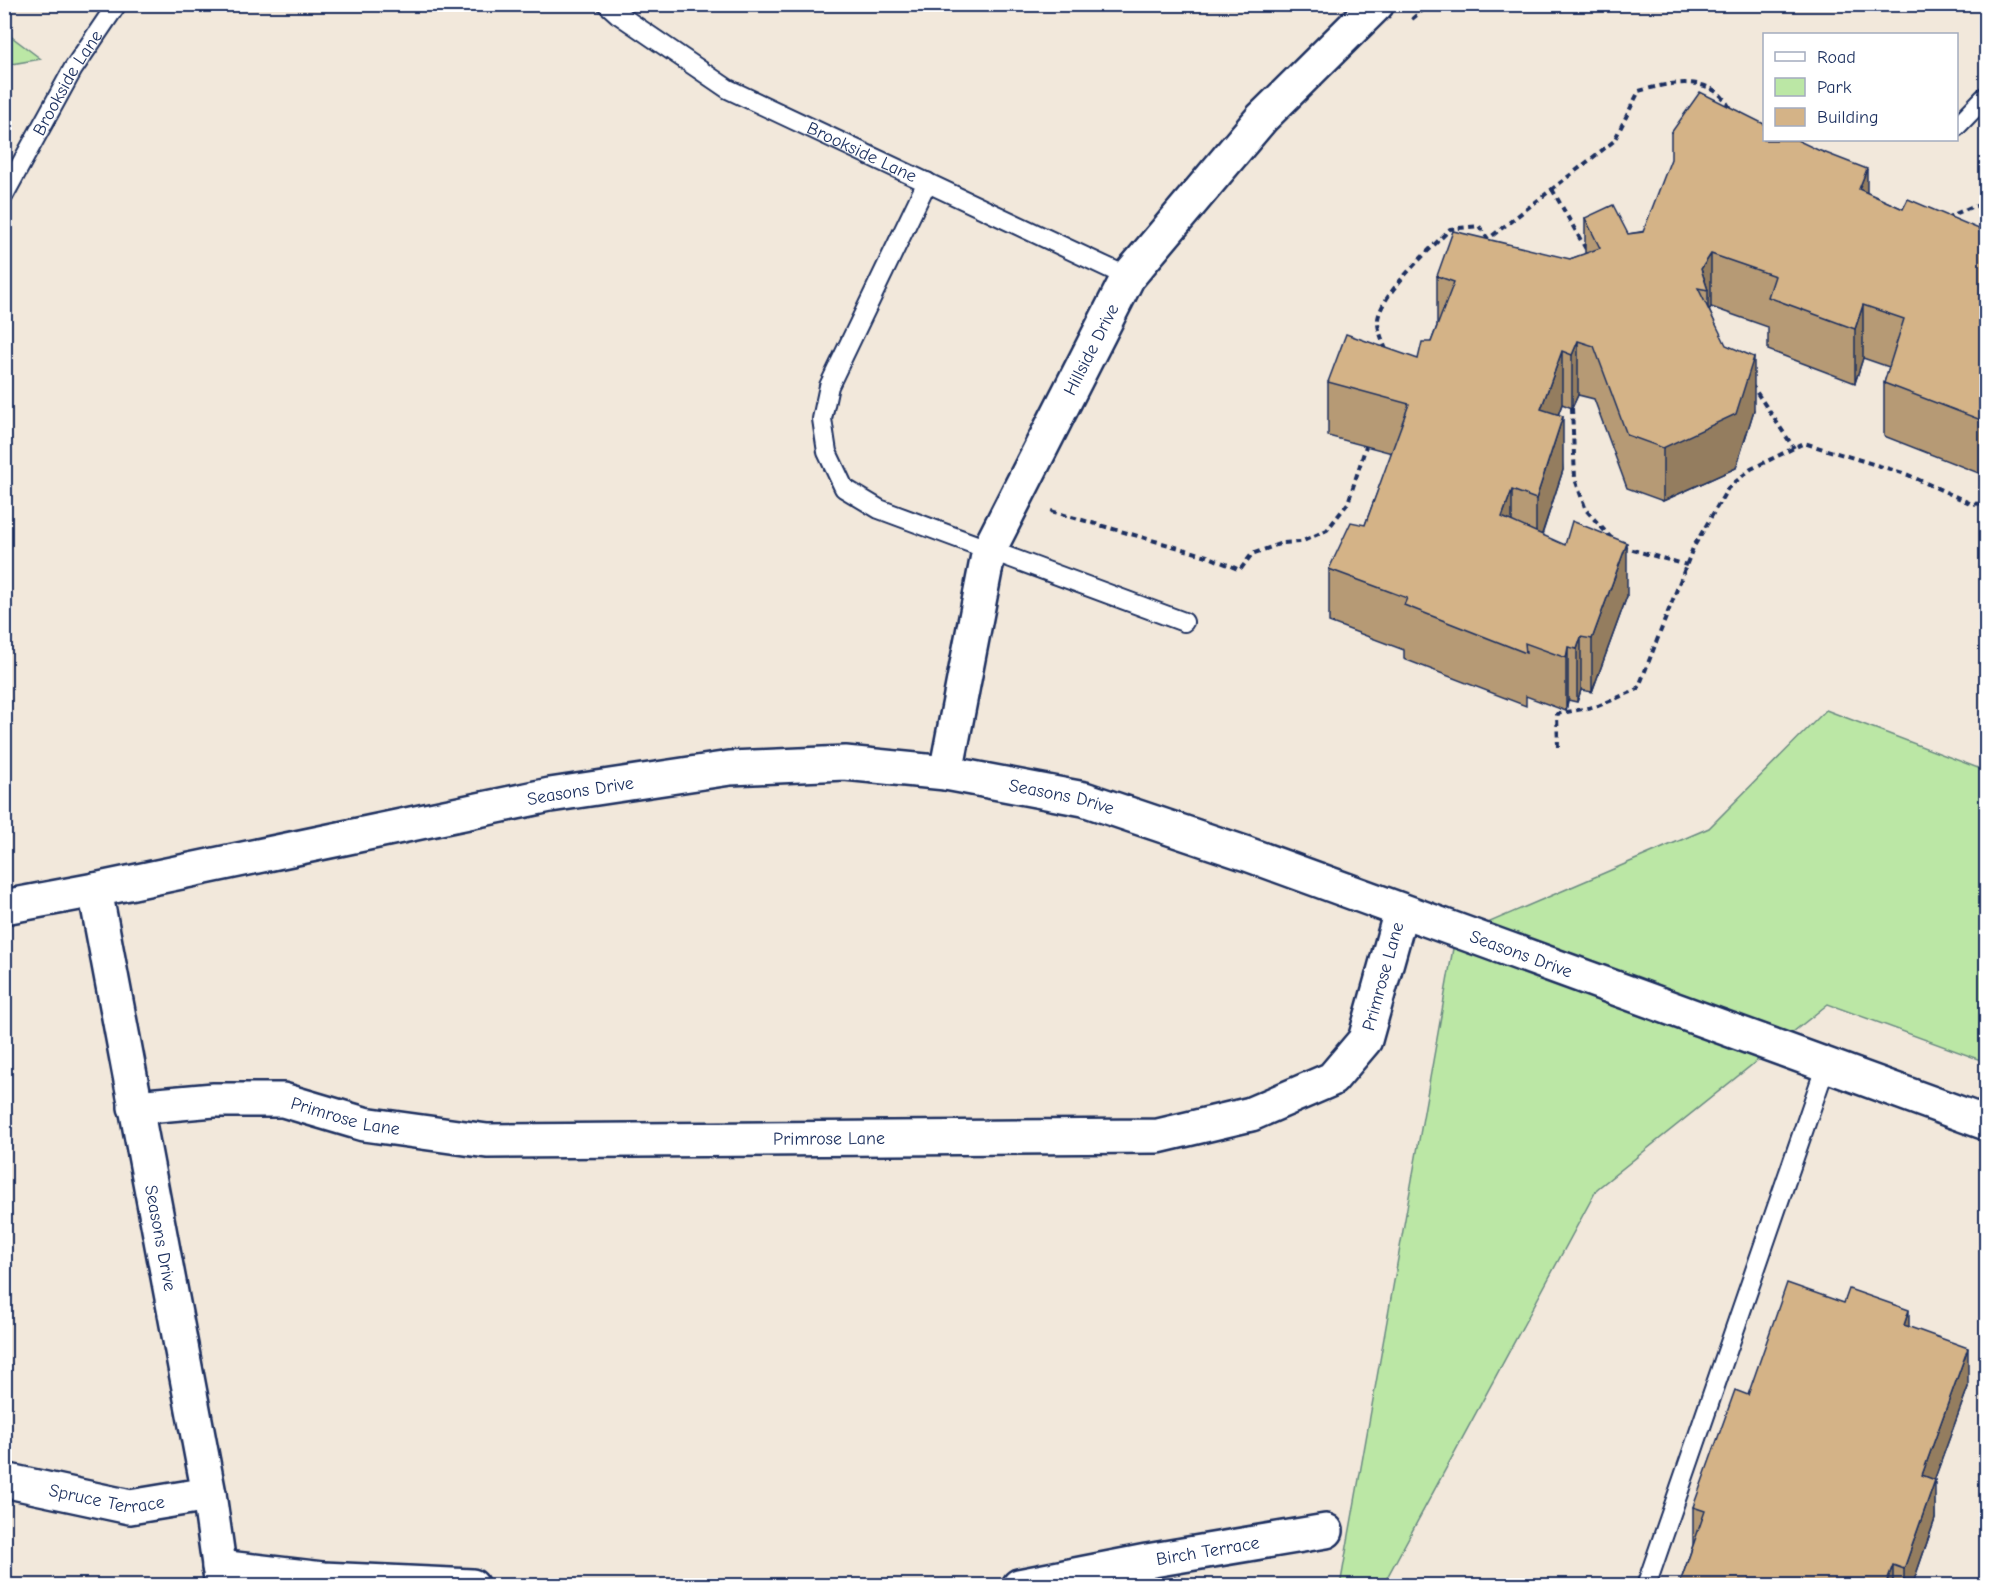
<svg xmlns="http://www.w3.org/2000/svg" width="1991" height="1590" viewBox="0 0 1991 1590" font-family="'Comic Neue',sans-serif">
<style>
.green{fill:#bbe7a5;stroke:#6b8b82;stroke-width:1.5}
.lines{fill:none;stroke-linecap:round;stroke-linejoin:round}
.service-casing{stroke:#1b2f5e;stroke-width:22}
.minor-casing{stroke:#1b2f5e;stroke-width:38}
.path{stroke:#1b2f5e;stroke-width:4;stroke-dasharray:6 4.5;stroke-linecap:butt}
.service{stroke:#fff;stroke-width:18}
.minor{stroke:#fff;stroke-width:33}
.wall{fill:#b69a74;stroke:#1b2f5e;stroke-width:1.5}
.shaded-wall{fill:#947d5e;stroke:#1b2f5e;stroke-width:1.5}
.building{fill:#d4b387;stroke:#1b2f5e;stroke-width:1.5}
.labels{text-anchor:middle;stroke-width:4.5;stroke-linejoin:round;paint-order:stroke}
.street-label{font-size:18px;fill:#1b2f5e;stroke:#fff}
</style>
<rect width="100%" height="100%" fill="#f2e8db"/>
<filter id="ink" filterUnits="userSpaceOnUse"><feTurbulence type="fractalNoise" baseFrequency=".0167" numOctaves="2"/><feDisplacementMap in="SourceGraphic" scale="12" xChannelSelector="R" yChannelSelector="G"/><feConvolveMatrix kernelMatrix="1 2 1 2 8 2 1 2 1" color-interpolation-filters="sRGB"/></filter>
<g filter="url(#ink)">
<!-- green -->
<g class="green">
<path d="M 4,32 L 5,32 L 41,59 L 5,65 Z"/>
<path d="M 1826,710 L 1986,771 L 1986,1062 L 1828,1004 L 1597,1189 L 1383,1585 L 1340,1586 L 1455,937 L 1709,828 Z"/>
</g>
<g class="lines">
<!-- service casing -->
<g class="service-casing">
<g id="service">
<path id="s1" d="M 607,4 L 618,14 L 728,89 L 1128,277"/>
<path d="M 1956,127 L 1986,96"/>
<path d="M 927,182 L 829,386 L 822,419 L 827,452 L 844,488 L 879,509 L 1184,622"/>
<path id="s2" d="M 4,195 L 73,69 L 117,4"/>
<path d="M 1646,1586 L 1826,1065"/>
</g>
</g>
<!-- minor casing -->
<g class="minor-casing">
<g id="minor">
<path id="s3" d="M 946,773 L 989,550 L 1128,277 L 1262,118 L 1377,4"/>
<path id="s4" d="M 95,890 L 209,1494 L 222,1586"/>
<path id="s5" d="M 4,907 L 95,890 L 550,795 L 730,768 L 845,763 L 946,773 L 1084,799 L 1247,854 L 1986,1123"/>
<path id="s6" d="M 135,1107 L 214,1100 L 283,1100 L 364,1124 L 487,1141 L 1158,1136 L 1251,1114 L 1332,1079 L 1365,1040 L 1401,911"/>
<path id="s7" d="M 4,1480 L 130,1507 L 209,1494"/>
<path d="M 219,1567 L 323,1579 L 472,1586"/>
<path id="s8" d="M 1019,1586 L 1147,1561 L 1326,1531"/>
</g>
</g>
<!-- path -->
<g class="path">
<path d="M 1412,19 L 1430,4"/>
<path d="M 1552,189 L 1587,251"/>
<path d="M 1946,218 L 1971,207 L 1986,204"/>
<path d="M 1386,350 C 1383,341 1377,329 1378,319 C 1382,292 1431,249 1450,229 L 1479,226 L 1488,239 L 1614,141 L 1639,91 C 1672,82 1715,73 1731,111"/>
<path d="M 1751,384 L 1794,448"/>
<path d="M 1572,408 L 1575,479 L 1586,510 L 1612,539"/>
<path d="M 1051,511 L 1207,556 L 1240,570 L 1252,554 L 1282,543 L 1301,542 L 1327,530 L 1348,503 L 1366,446"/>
<path d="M 1622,547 L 1687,565"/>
<path d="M 1558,747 L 1557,714 L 1598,706 L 1638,689 L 1693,548 L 1728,488 L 1751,469 L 1804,443 L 1906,474 L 1972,504 L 1986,503"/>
</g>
<!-- service -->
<use href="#service" class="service"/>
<!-- minor -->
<use href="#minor" class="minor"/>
</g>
<!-- wall -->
<g class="wall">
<path d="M 1867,193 L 1903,209 L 1986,232 L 1986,476 L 1884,436 L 1884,383 L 1889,367 L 1863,358 L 1855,383 L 1768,350 L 1768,327 L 1711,307 L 1709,310 L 1754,410 L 1736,468 L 1663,501 L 1627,488 L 1594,399 L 1578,395 L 1572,408 L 1562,404 L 1558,415 L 1563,470 L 1542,535 L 1627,596 L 1592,692 L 1581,690 L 1577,702 L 1568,700 L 1566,711 L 1526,696 L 1526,706 L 1404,659 L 1404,650 L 1329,622 L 1329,569 L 1365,525 L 1392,453 L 1328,436 L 1328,382 L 1418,359 L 1431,342 L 1437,326 L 1437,276 L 1570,259 L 1585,254 L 1585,218 L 1628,234 Z"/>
<path d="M 1909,1327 L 1968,1387 L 1934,1480 L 1935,1519 L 1912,1586 L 1679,1586 L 1693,1545 L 1693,1507 L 1748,1395 Z"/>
</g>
<!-- shaded-wall -->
<g class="shaded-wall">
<path d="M 1867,169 L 1867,223 L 1859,189 Z"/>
<path d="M 1711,254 L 1711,307 L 1708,311 L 1708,290 L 1701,269 Z"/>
<path d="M 1863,305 L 1863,358 L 1855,383 L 1855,329 Z"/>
<path d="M 1578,341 L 1578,395 L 1572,408 L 1572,355 Z"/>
<path d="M 1562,351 L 1562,404 L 1541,462 L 1541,409 Z"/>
<path d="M 1754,357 L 1754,410 L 1736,468 L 1663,501 L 1663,448 Z"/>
<path d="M 1563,416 L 1563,470 L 1536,552 L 1536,499 Z"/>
<path d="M 1512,490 L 1512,543 L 1502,517 Z"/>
<path d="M 1627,543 L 1627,596 L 1592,692 L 1592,639 Z"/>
<path d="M 1581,637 L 1581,690 L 1577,702 L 1577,649 Z"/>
<path d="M 1568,647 L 1568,700 L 1566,711 L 1566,658 Z"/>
<path d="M 1909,1310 L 1909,1349 L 1904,1325 Z"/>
<path d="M 1968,1348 L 1968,1387 L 1922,1514 L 1922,1475 Z"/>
<path d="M 1935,1480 L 1935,1519 L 1912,1586 L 1904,1586 L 1904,1569 Z"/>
<path d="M 1893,1565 L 1893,1586 L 1885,1586 Z"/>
</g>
<!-- building -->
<g class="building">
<path d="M 1700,92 L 1764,124 L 1764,140 L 1797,140 L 1818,150 L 1867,169 L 1859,189 L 1903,209 L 1908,199 L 1986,232 L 1986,422 L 1884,383 L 1904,319 L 1863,305 L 1855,329 L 1768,297 L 1775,276 L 1711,254 L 1701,269 L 1708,290 L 1698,288 L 1726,345 L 1754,357 L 1736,414 L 1663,448 L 1627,435 L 1594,346 L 1578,341 L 1572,355 L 1562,351 L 1541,409 L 1563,416 L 1536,499 L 1512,490 L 1502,517 L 1565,545 L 1572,521 L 1627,543 L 1592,639 L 1581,637 L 1577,649 L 1568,647 L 1566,658 L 1525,643 L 1526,653 L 1404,605 L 1407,598 L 1329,569 L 1351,522 L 1365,525 L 1409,404 L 1328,382 L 1346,334 L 1418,359 L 1422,342 L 1431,342 L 1454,282 L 1437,276 L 1453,231 L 1570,259 L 1600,248 L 1585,218 L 1613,205 L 1628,234 L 1643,232 L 1671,159 L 1671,133 Z"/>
<path d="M 1787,1283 L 1844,1303 L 1849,1289 L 1909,1310 L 1904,1325 L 1968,1348 L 1922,1475 L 1935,1480 L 1904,1569 L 1893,1565 L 1885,1586 L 1679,1586 L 1705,1511 L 1693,1507 L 1735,1390 L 1748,1395 Z"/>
</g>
</g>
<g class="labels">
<!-- street labels -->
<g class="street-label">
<text dy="6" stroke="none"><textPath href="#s2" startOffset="129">Brookside Lane</textPath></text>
<text dy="6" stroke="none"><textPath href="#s1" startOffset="296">Brookside Lane</textPath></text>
<text dy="6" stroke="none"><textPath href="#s3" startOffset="452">Hillside Drive</textPath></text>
<text dy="6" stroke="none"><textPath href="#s5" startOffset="588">Seasons Drive</textPath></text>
<text dy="6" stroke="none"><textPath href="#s5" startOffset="1074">Seasons Drive</textPath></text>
<text dy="6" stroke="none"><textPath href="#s5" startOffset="1560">Seasons Drive</textPath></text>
<text dy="6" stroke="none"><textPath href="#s6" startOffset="1329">Primrose Lane</textPath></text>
<text dy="6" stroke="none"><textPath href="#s6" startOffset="213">Primrose Lane</textPath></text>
<text dy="6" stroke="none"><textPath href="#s6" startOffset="699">Primrose Lane</textPath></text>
<text dy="6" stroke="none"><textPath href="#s4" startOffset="354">Seasons Drive</textPath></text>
<text dy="6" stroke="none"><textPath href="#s7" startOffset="105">Spruce Terrace</textPath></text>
<text dy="6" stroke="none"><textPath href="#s8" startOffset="192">Birch Terrace</textPath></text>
</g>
</g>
<!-- margin -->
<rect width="1991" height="1590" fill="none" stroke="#fff" stroke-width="24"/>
<rect x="12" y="12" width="1967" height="1566" fill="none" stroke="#1b2f5e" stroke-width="2" filter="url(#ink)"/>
<!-- legend -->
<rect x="1763" y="33" width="195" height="108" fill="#ffffff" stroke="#a4acbf" stroke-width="1.5"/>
<rect x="1775" y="52" width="30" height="9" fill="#ffffff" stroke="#a4acbf" stroke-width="1.5"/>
<text x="1817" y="63" font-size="18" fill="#1b2f5e">Road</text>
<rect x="1775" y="78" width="30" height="18" fill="#bbe7a5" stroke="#a4acbf" stroke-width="1.5"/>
<text x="1817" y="93" font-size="18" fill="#1b2f5e">Park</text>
<rect x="1775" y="108" width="30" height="18" fill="#d4b387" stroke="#a4acbf" stroke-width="1.5"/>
<text x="1817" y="123" font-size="18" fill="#1b2f5e">Building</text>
</svg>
